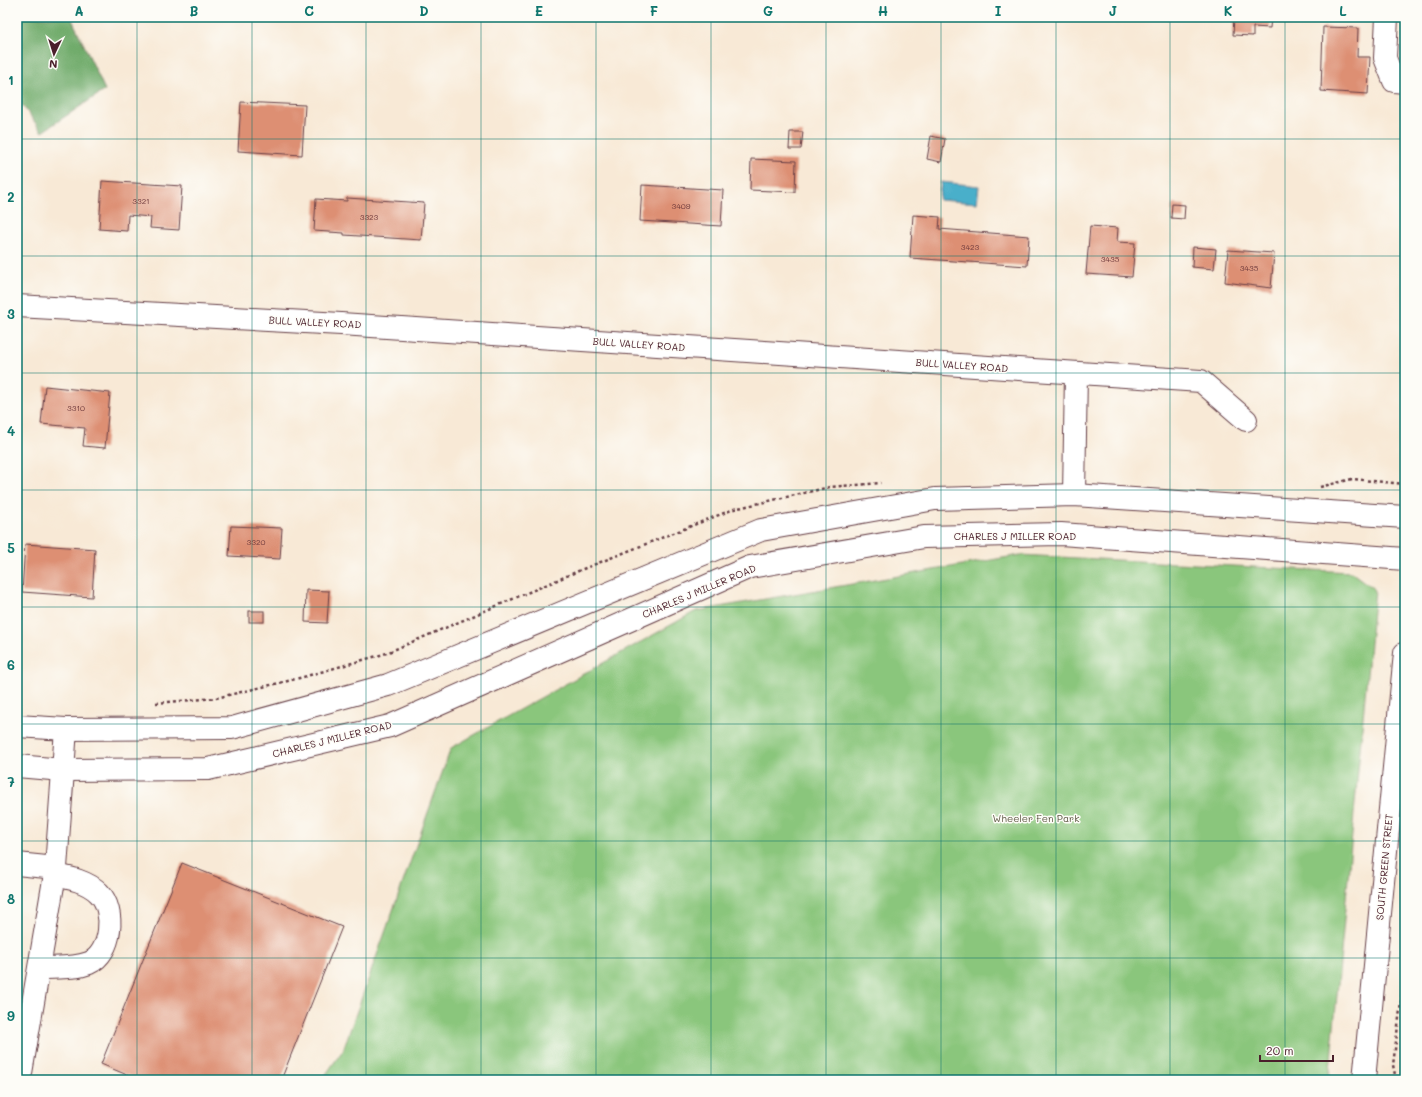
<svg xmlns="http://www.w3.org/2000/svg" width="1422" height="1097" viewBox="0 0 1422 1097" font-family="Mali,sans-serif">
<style>
.green{fill:#8ac67b;stroke:#6a7253}
.forest{fill:#6fab6b;stroke:#5c654b}
.water{fill:#4aafca;stroke:#4a677a}
.building{fill:#dd8f73}
.lines{fill:none;stroke-linecap:round;stroke-linejoin:round}
.minor-casing{stroke:#643d45;stroke-width:24}
.path{stroke:#643d45;stroke-width:2.5;stroke-dasharray:3 3;stroke-linecap:butt}
.minor{stroke:#fff;stroke-width:22}
.grid{fill:none;stroke:#0f766e;stroke-width:1;stroke-opacity:0.55}
.labels{text-anchor:middle;stroke-width:3;stroke-linejoin:round;paint-order:stroke}
.number-label{font-size:8px;fill:#6f3b3d}
.street-label{font-size:10px;fill:#4a1f2b;stroke:#fdfcf7}
.park-label{font-size:10px;fill:#605947;stroke:#fdfcf7}
.neatline{fill:none;stroke:#0f766e;stroke-width:1.5}
.grid-label{font-size:13px;text-anchor:middle;font-weight:bold;fill:#0f766e}
</style>
<rect width="100%" height="100%" fill="#fdfcf7"/>
<filter id="ink" filterUnits="userSpaceOnUse"><feTurbulence type="fractalNoise" baseFrequency=".025" numOctaves="2"/><feDisplacementMap in="SourceGraphic" scale="8" xChannelSelector="R" yChannelSelector="G"/><feConvolveMatrix kernelMatrix="1 2 1 2 8 2 1 2 1" color-interpolation-filters="sRGB"/></filter>
<filter id="wash" filterUnits="userSpaceOnUse"><feTurbulence type="fractalNoise" baseFrequency=".012" numOctaves="4" result="noise"/><feDisplacementMap in="SourceGraphic" scale="16" xChannelSelector="R" yChannelSelector="G"/><feGaussianBlur stdDeviation="0.9" result="paint"/><feColorMatrix in="noise" values="0 0 0 0 0 0 0 0 0 0 0 0 0 0 0 0 0 1.4 0 .05"/><feComposite in="paint" operator="in"/></filter>
<g filter="url(#wash)">
<rect width="100%" height="100%" fill="#f8e9d6"/>
<!-- green -->
<path class="green" d="M 1020,555 L 1351,572 L 1375,590 L 1329,1080 L 322,1080 L 343,1050 L 451,748 L 696,611 Z"/>
<!-- forest -->
<path class="forest" d="M 17,17 L 71,17 L 105,90 L 42,132 L 17,98 Z"/>
<!-- water -->
<path class="water" d="M 941,182 L 979,186 L 977,203 L 939,200 Z"/>
<g id="blocks">
<!-- building -->
<g class="building">
<path d="M 1234,17 L 1271,17 L 1270,28 L 1253,27 L 1253,36 L 1233,35 Z"/>
<path d="M 1323,27 L 1358,28 L 1357,57 L 1370,57 L 1368,94 L 1321,91 Z"/>
<path d="M 241,102 L 305,105 L 302,155 L 238,151 Z"/>
<path d="M 790,132 L 803,132 L 801,149 L 789,149 Z"/>
<path d="M 931,136 L 945,139 L 941,162 L 927,159 Z"/>
<path d="M 751,159 L 796,161 L 795,192 L 750,190 Z"/>
<path d="M 102,181 L 182,186 L 179,230 L 150,228 L 151,217 L 128,215 L 127,231 L 99,229 Z"/>
<path d="M 642,185 L 723,190 L 721,226 L 640,221 Z"/>
<path d="M 347,198 L 424,203 L 421,240 L 344,235 L 344,233 L 314,231 L 316,199 L 347,201 Z"/>
<path d="M 1172,204 L 1185,205 L 1184,219 L 1171,218 Z"/>
<path d="M 913,215 L 940,217 L 939,229 L 1029,236 L 1027,266 L 910,258 Z"/>
<path d="M 1090,226 L 1118,228 L 1117,242 L 1135,243 L 1132,277 L 1086,274 Z"/>
<path d="M 1193,247 L 1216,249 L 1214,269 L 1192,267 Z"/>
<path d="M 1228,250 L 1274,253 L 1271,288 L 1225,282 Z"/>
<path d="M 45,386 L 110,393 L 105,448 L 83,446 L 85,428 L 41,424 Z"/>
<path d="M 231,526 L 282,528 L 280,559 L 229,556 Z"/>
<path d="M 25,544 L 95,549 L 92,597 L 22,592 Z"/>
<path d="M 306,590 L 329,591 L 327,623 L 305,622 Z"/>
<rect x="249" y="611" width="15" height="11"/>
<path d="M 182,863 L 342,927 L 281,1080 L 139,1080 L 101,1064 Z"/>
</g>
</g>
</g>
<g filter="url(#ink)">
<use href="#blocks" fill-opacity="0" stroke="#643d45" stroke-width="1"/>
<g class="lines">
<!-- minor casing -->
<g class="minor-casing">
<g id="minor">
<path d="M 1387,17 L 1385,58 L 1394,81 L 1405,82"/>
<path d="M 17,306 L 341,324 L 1201,381 L 1246,420"/>
<path d="M 1074,495 L 1076,373"/>
<path d="M 17,726 L 66,729 L 232,728 L 388,685 L 761,530 L 935,499 L 1074,495 L 1405,517"/>
<path d="M 17,766 L 63,770 L 208,769 L 390,726 L 750,567 L 924,537 L 1061,534 L 1405,559"/>
<path d="M 17,864 L 56,868"/>
<path d="M 40,968 C 55,967 74,969 89,963 C 112,953 116,910 99,893 C 87,881 70,878 54,875"/>
<path d="M 17,1076 L 21,1073 L 56,868 L 66,729"/>
<path d="M 1364,1080 L 1405,653"/>
</g>
</g>
<!-- path -->
<g class="path">
<path d="M 1320,487 L 1352,479 L 1405,484"/>
<path d="M 156,703 L 216,698 L 296,679 L 384,654 L 583,569 L 734,509 L 830,487 L 881,483"/>
<path d="M 1396,1080 L 1393,1065 L 1405,971"/>
</g>
<!-- minor -->
<use href="#minor" class="minor"/>
</g>
</g>
<!-- grid -->
<path class="grid" d="M 137,17 L 137,1080M 252,17 L 252,1080M 366,17 L 366,1080M 481,17 L 481,1080M 596,17 L 596,1080M 711,17 L 711,1080M 826,17 L 826,1080M 941,17 L 941,1080M 1056,17 L 1056,1080M 1170,17 L 1170,1080M 1285,17 L 1285,1080M 17,139 L 1405,139M 17,256 L 1405,256M 17,373 L 1405,373M 17,490 L 1405,490M 17,607 L 1405,607M 17,724 L 1405,724M 17,841 L 1405,841M 17,958 L 1405,958"/>
<g class="labels">
<!-- number labels -->
<g class="number-label">
<text x="141" y="204">3321</text>
<text x="681" y="209">3409</text>
<text x="369" y="220">3323</text>
<text x="970" y="250">3423</text>
<text x="1110" y="262">3435</text>
<text x="1249" y="271">3435</text>
<text x="76" y="411">3310</text>
<text x="256" y="545">3320</text>
</g>
<!-- street labels -->
<g class="street-label">
<text transform="translate(315 322) rotate(3)" y="4">BULL VALLEY ROAD</text>
<text transform="translate(639 344) rotate(4)" y="4">BULL VALLEY ROAD</text>
<text transform="translate(962 365) rotate(4)" y="4">BULL VALLEY ROAD</text>
<text x="1015" y="540">CHARLES J MILLER ROAD</text>
<text transform="translate(699 591) rotate(-23)" y="4">CHARLES J MILLER ROAD</text>
<text transform="translate(332 739) rotate(-14)" y="4">CHARLES J MILLER ROAD</text>
<text transform="translate(1384 867) rotate(-85)" y="4">SOUTH GREEN STREET</text>
</g>
<!-- park labels -->
<g class="park-label">
<text x="1036" y="822">Wheeler Fen Park</text>
</g>
</g>
<!-- margin -->
<rect width="1422" height="1097" fill="none" stroke="#fdfcf7" stroke-width="44"/>
<!-- north arrow -->
<g transform="translate(54 54) rotate(184)" stroke="#fdfcf7" stroke-width="3" paint-order="stroke">
<path d="M0-3L7 15L0 10L-7 15Z" fill="#4a1f2b"/>
<text y="-6" font-size="11" font-weight="bold" text-anchor="middle" fill="#4a1f2b">N</text>
</g>
<!-- scale -->
<path d="M1260 1055v6h73v-6" fill="none" stroke="#4a1f2b" stroke-width="2"/>
<text x="1266" y="1055" font-size="12" fill="#4a1f2b" stroke="#fdfcf7" stroke-width="3" paint-order="stroke">20 m</text>
<rect x="22" y="22" width="1378" height="1053" class="neatline"/>
<g class="grid-label">
<text x="79" y="16">A</text>
<text x="194" y="16">B</text>
<text x="309" y="16">C</text>
<text x="424" y="16">D</text>
<text x="539" y="16">E</text>
<text x="654" y="16">F</text>
<text x="768" y="16">G</text>
<text x="883" y="16">H</text>
<text x="998" y="16">I</text>
<text x="1113" y="16">J</text>
<text x="1228" y="16">K</text>
<text x="1343" y="16">L</text>
<text x="11" y="85">1</text>
<text x="11" y="202">2</text>
<text x="11" y="319">3</text>
<text x="11" y="436">4</text>
<text x="11" y="553">5</text>
<text x="11" y="670">6</text>
<text x="11" y="787">7</text>
<text x="11" y="904">8</text>
<text x="11" y="1021">9</text>
</g>
</svg>
